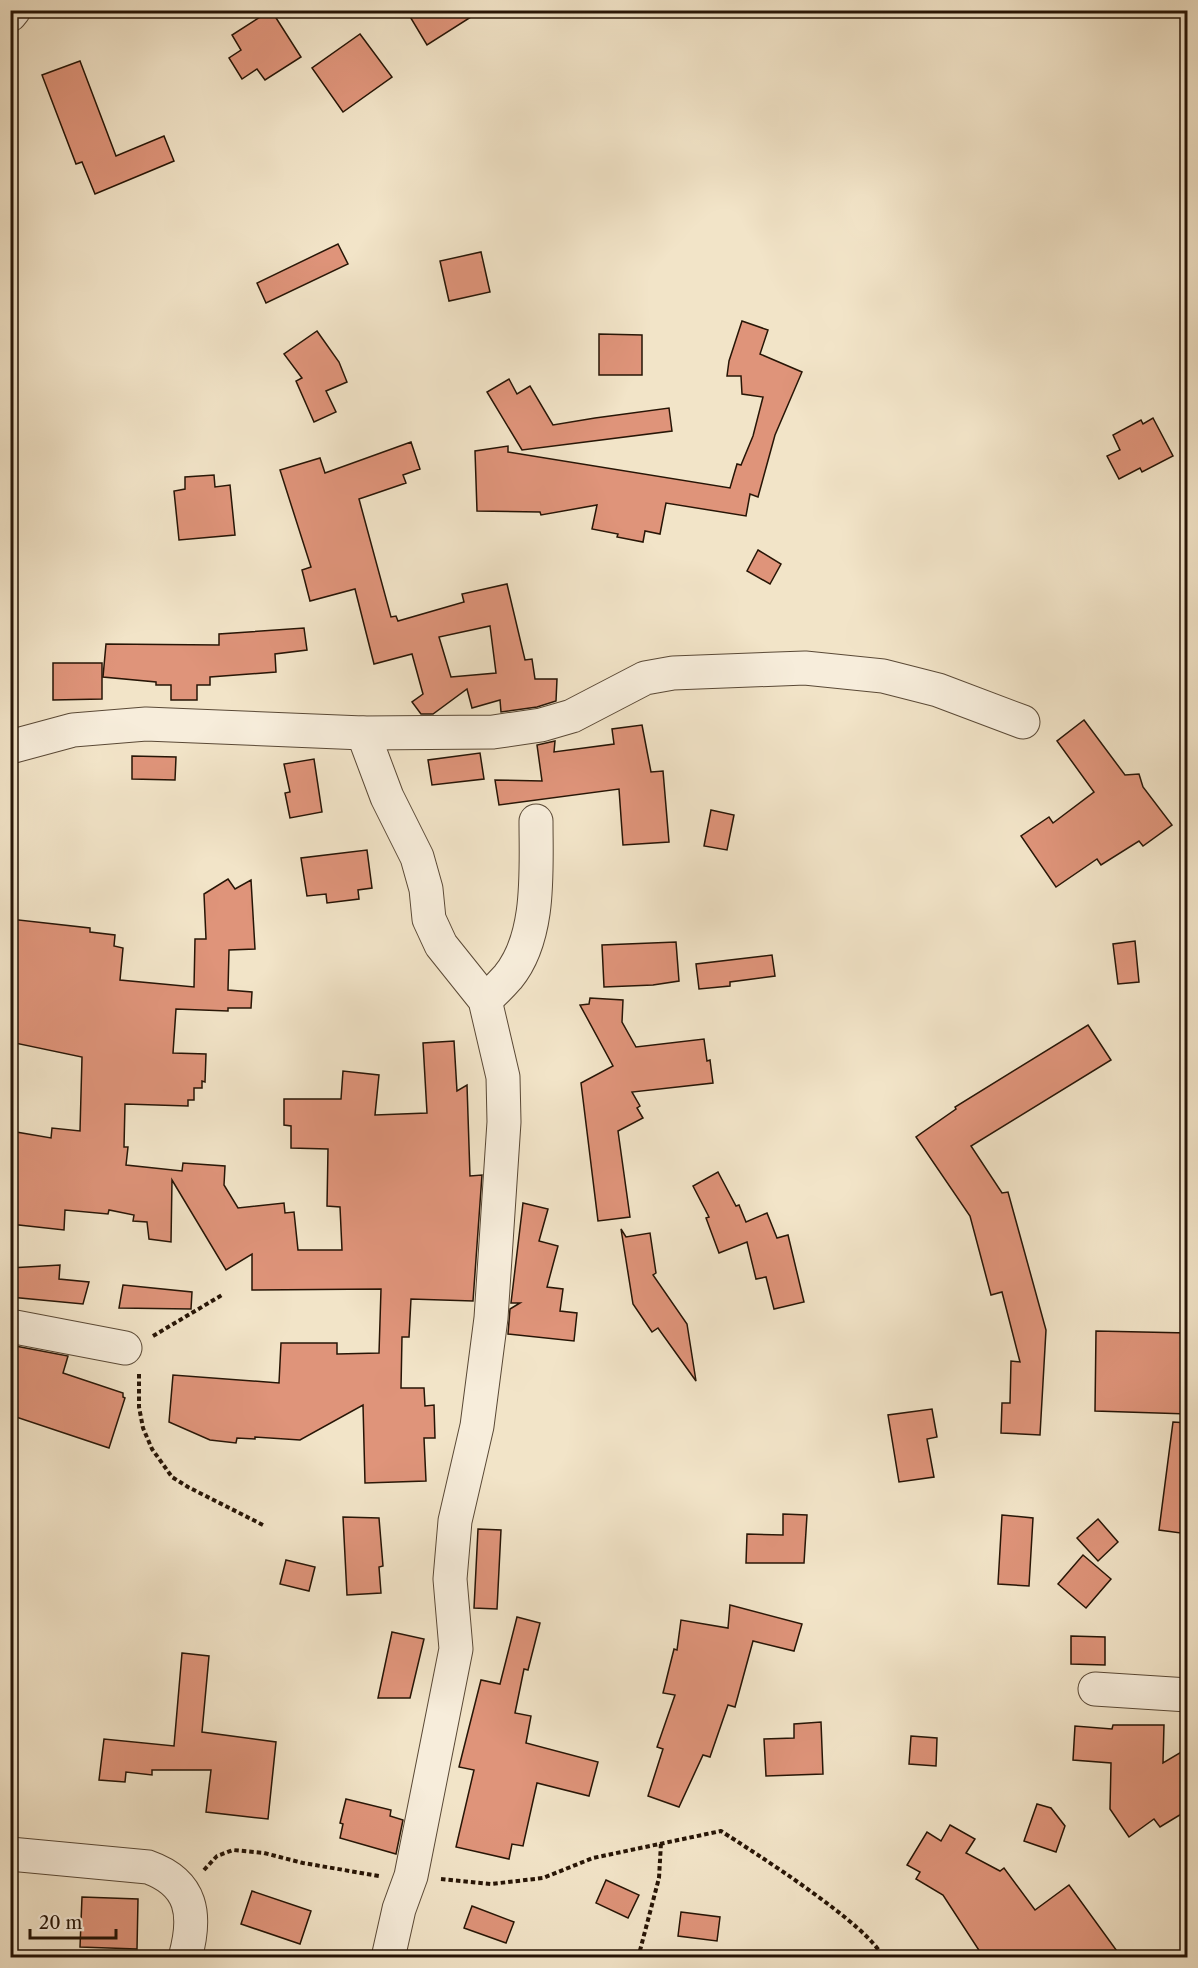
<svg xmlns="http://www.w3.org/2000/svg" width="1198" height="1968" viewBox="0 0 1198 1968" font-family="'Libre Caslon Text',serif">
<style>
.building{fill:#df947a;stroke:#271506;stroke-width:1.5;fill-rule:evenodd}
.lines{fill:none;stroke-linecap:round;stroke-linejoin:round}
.street-casing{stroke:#5a4936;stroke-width:35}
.path{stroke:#271506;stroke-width:4;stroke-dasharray:4.5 3;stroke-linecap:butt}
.street{stroke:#f7eddb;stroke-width:33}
</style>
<rect width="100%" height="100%" fill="#f2e4c8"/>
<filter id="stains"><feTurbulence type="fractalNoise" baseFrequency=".00333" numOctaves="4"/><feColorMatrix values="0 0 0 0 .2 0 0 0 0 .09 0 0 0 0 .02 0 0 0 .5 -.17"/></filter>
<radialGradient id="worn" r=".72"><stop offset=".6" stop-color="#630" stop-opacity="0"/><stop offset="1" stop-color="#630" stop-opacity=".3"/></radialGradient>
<!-- building -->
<g class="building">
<path d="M 271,10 L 301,57 L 265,80 L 257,69 L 242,79 L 229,58 L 241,50 L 232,35 Z"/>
<path d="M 406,10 L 482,10 L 427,45 Z"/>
<path d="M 360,34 L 392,77 L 343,112 L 312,68 Z"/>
<path d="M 80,61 L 116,156 L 164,136 L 174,161 L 95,194 L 82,162 L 76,164 L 42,75 Z"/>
<path d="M 338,244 L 348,264 L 266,303 L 257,283 Z"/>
<path d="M 481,252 L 490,292 L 449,301 L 440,261 Z"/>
<path d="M 742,321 L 768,330 L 760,354 L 802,372 L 775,435 L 758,497 L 750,494 L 746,516 L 666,503 L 660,534 L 645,531 L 643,542 L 617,537 L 618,534 L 592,529 L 597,505 L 541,515 L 540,512 L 477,511 L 475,451 L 508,446 L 508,452 L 730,488 L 737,464 L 741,465 L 753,436 L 763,397 L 742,394 L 741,376 L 727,376 L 729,361 Z"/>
<path d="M 317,331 L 339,362 L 347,382 L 326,391 L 336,412 L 314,422 L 296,381 L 302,378 L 284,354 Z"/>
<path d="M 599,334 L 642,335 L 642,375 L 599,375 Z"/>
<path d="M 509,379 L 517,394 L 530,386 L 553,425 L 595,418 L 669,408 L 672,431 L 522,450 L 487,392 Z"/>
<path d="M 1153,418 L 1173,456 L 1142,472 L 1140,468 L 1119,479 L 1107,456 L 1120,450 L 1113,435 L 1141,420 L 1143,424 Z"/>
<path d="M 411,442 L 420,469 L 403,475 L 406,483 L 359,499 L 391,617 L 396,616 L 398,621 L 464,602 L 462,594 L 507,584 L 525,660 L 532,659 L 535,679 L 557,679 L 556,701 L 537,707 L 501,712 L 500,700 L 472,708 L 467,689 L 433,714 L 421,714 L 412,702 L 423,694 L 412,654 L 374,664 L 355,589 L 310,601 L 302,570 L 311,567 L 280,470 L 320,458 L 325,473 ZM 490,626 L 496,673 L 451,677 L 439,637 Z"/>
<path d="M 214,475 L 215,487 L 230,485 L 235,535 L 179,540 L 174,491 L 185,489 L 185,477 Z"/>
<path d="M 758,550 L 781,564 L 770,584 L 747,571 Z"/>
<path d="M 304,628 L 307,650 L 275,654 L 276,672 L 210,677 L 210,685 L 197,685 L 197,700 L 171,700 L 171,685 L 156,685 L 156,682 L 103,677 L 106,644 L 219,645 L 219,634 Z"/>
<path d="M 53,663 L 102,663 L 102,699 L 53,700 Z"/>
<path d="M 1084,720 L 1125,775 L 1139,774 L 1143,787 L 1172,825 L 1143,846 L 1139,841 L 1101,865 L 1097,859 L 1056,887 L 1021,836 L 1049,817 L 1053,823 L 1094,792 L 1057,741 Z"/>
<path d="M 642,725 L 651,772 L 663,771 L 669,842 L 623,845 L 619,789 L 499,805 L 495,780 L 542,781 L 537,745 L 555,741 L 554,752 L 614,744 L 612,729 Z"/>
<path d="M 480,753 L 484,779 L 432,785 L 428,760 Z"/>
<path d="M 132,756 L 176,757 L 175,780 L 132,779 Z"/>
<path d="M 314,759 L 322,812 L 290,818 L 285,793 L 290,792 L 284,764 Z"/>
<path d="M 711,810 L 734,815 L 727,850 L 704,846 Z"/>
<path d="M 367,850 L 372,888 L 358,890 L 359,899 L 327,903 L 326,894 L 307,896 L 301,858 Z"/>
<path d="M 228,879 L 235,889 L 251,880 L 255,949 L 229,950 L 228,990 L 252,992 L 251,1008 L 228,1008 L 228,1011 L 176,1009 L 173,1053 L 206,1054 L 205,1082 L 202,1081 L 202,1088 L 194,1088 L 194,1100 L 188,1100 L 188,1106 L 125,1104 L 124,1147 L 128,1147 L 126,1165 L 182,1171 L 183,1163 L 225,1166 L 224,1185 L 238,1208 L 284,1203 L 285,1213 L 294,1212 L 298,1250 L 342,1250 L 340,1207 L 327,1206 L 328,1149 L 291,1148 L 291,1126 L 284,1125 L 284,1099 L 341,1099 L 343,1071 L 379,1075 L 375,1115 L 427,1113 L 423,1043 L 454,1041 L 457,1091 L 467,1085 L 470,1176 L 482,1175 L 473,1301 L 411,1299 L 409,1337 L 402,1337 L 401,1388 L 424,1388 L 425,1406 L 434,1405 L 435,1438 L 424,1438 L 426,1481 L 365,1483 L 363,1405 L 300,1440 L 255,1437 L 255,1439 L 237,1438 L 236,1443 L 210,1440 L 169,1422 L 173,1375 L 279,1383 L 281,1343 L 337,1343 L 337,1354 L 379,1353 L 381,1289 L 252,1290 L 252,1254 L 226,1270 L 172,1180 L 171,1242 L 149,1239 L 147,1222 L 133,1221 L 134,1215 L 109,1210 L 108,1214 L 65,1210 L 64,1230 L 10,1224 L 10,1131 L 51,1138 L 52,1128 L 80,1131 L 82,1057 L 10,1042 L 10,919 L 90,928 L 90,932 L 115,935 L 114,946 L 123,948 L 120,980 L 194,987 L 195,939 L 206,939 L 204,894 Z"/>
<path d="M 1135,941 L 1139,982 L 1118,984 L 1113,944 Z"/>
<path d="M 676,942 L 679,981 L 653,985 L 604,987 L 602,945 Z"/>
<path d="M 772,955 L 775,976 L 730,982 L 730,986 L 699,989 L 696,964 Z"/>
<path d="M 590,998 L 623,1000 L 622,1022 L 636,1047 L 704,1039 L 707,1061 L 710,1060 L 713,1083 L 632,1092 L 640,1106 L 637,1108 L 643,1118 L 618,1131 L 630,1217 L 598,1221 L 581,1083 L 613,1066 L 580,1005 L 589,1004 Z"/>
<path d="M 1088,1025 L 1111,1060 L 971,1146 L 1002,1193 L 1008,1192 L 1046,1330 L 1040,1435 L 1001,1433 L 1002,1403 L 1010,1403 L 1011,1361 L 1020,1362 L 1002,1292 L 991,1295 L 970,1216 L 916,1137 L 956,1109 L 955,1107 Z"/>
<path d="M 718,1172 L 736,1206 L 739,1205 L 746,1222 L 767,1213 L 777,1238 L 788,1235 L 804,1302 L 774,1309 L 766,1277 L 756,1279 L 747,1242 L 719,1253 L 706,1218 L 709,1217 L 693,1186 Z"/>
<path d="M 523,1203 L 548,1209 L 539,1241 L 558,1246 L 547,1287 L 563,1289 L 560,1311 L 577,1313 L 574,1341 L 508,1334 L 510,1309 L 520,1303 L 511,1303 Z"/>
<path d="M 621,1229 L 626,1237 L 650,1233 L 656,1273 L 653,1275 L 687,1324 L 696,1381 L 658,1328 L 652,1332 L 633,1304 Z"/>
<path d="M 60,1265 L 59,1279 L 89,1282 L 83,1304 L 10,1297 L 10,1268 Z"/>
<path d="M 123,1285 L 192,1292 L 191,1309 L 119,1308 Z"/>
<path d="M 1096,1331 L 1188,1333 L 1188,1414 L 1095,1411 Z"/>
<path d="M 10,1345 L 68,1356 L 63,1373 L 123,1393 L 123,1397 L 125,1398 L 109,1448 L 10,1415 Z"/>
<path d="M 932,1409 L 937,1437 L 927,1439 L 934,1477 L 899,1482 L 888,1415 Z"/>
<path d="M 1173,1422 L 1188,1423 L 1188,1534 L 1159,1530 Z"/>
<path d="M 783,1514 L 807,1515 L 804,1563 L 746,1563 L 747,1534 L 783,1535 Z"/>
<path d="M 1002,1515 L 1033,1518 L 1029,1586 L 998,1584 Z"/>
<path d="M 343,1517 L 379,1518 L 383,1566 L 379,1567 L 381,1593 L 347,1595 Z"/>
<path d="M 1098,1519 L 1118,1542 L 1098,1561 L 1077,1538 Z"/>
<path d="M 478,1529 L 501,1530 L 497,1609 L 474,1608 Z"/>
<path d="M 1083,1555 L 1111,1579 L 1086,1608 L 1058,1584 Z"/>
<path d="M 286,1560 L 315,1567 L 309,1591 L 280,1584 Z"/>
<path d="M 730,1605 L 802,1624 L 794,1651 L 753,1641 L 735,1707 L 728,1705 L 710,1757 L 703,1755 L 679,1807 L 648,1796 L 663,1749 L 657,1747 L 675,1695 L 663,1693 L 674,1649 L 677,1650 L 681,1620 L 728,1628 Z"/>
<path d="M 517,1617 L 540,1623 L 528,1670 L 524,1669 L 515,1713 L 531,1716 L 526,1743 L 598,1762 L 589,1796 L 537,1783 L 523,1846 L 512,1844 L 509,1859 L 456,1847 L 474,1770 L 459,1767 L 481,1680 L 500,1684 Z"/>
<path d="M 392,1632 L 424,1639 L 410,1698 L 378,1698 Z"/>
<path d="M 1071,1636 L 1105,1637 L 1105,1665 L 1071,1664 Z"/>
<path d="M 182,1653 L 209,1656 L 202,1732 L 276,1742 L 268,1819 L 206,1812 L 211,1770 L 152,1770 L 152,1775 L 126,1772 L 125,1782 L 99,1780 L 104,1739 L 174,1746 Z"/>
<path d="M 821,1722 L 823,1774 L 766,1776 L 764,1739 L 794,1738 L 794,1724 Z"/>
<path d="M 1113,1725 L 1164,1725 L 1163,1763 L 1188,1748 L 1188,1810 L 1160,1827 L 1154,1819 L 1129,1837 L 1110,1809 L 1111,1763 L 1073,1760 L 1075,1726 L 1112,1729 Z"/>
<path d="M 911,1736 L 937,1738 L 936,1766 L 909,1764 Z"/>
<path d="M 346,1799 L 391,1810 L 390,1816 L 403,1820 L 396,1854 L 340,1838 L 343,1824 L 340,1823 Z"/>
<path d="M 1037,1804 L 1051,1808 L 1065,1826 L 1056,1852 L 1024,1841 Z"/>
<path d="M 950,1825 L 975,1839 L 966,1853 L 1000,1871 L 1004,1868 L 1035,1910 L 1069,1885 L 1122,1958 L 984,1958 L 943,1895 L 916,1879 L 920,1872 L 907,1865 L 927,1832 L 941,1841 Z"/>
<path d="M 606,1880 L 639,1895 L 628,1918 L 596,1903 Z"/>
<path d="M 252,1891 L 311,1911 L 300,1944 L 241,1924 Z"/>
<path d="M 82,1897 L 138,1899 L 137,1949 L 80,1947 Z"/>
<path d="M 472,1906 L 514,1922 L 506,1943 L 464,1928 Z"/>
<path d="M 681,1912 L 720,1917 L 717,1941 L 678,1936 Z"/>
</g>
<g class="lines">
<!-- street casing -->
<g class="street-casing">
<g id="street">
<path d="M 10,15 L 14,10"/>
<path d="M 363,733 L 387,797 L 417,857 L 426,889 L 429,919 L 441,945 L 485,1000 L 503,1077 L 504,1122 L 491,1318 L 477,1426 L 455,1521 L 450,1579 L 456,1649 L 411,1876 L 399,1909 L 388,1958"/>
<path d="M 10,747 L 73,730 L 146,724 L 363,733 L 493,732 L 541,725 L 572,716 L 645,678 L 673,673 L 805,668 L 883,676 L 938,690 L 1023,722"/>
<path d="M 485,1000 C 493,993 501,985 508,977 C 541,937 536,870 536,821"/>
<path d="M 10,1326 L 125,1348"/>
<path d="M 1095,1689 L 1188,1695"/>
<path d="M 10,1854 L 148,1867 C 193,1883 197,1915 185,1958"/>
</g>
</g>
<!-- path -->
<g class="path">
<path d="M 153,1336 L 222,1295"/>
<path d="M 139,1374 L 139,1407 L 143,1428 L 152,1449 L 172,1477 L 188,1487 L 263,1525"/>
<path d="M 204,1870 L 217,1856 L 233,1850 L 264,1853 L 303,1863 L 379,1876"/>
<path d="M 441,1879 L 491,1884 L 543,1878 L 593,1858 L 721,1831 C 752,1851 872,1927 883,1958"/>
<path d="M 638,1958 L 659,1878 L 661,1843"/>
</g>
<!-- street -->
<use href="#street" class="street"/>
</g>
<!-- margin -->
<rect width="1198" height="1968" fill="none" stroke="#f2e4c8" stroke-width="36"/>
<rect x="12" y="12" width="1174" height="1944" fill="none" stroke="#271506" stroke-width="3"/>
<rect x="18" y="18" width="1162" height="1932" fill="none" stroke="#271506" stroke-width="1.5"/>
<!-- scale -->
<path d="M30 1929v9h86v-9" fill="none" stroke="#271506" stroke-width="3"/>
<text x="39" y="1929" font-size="18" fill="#271506" stroke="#f7eddb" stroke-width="4.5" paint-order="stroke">20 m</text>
<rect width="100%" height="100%" filter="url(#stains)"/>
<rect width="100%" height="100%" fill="url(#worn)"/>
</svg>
